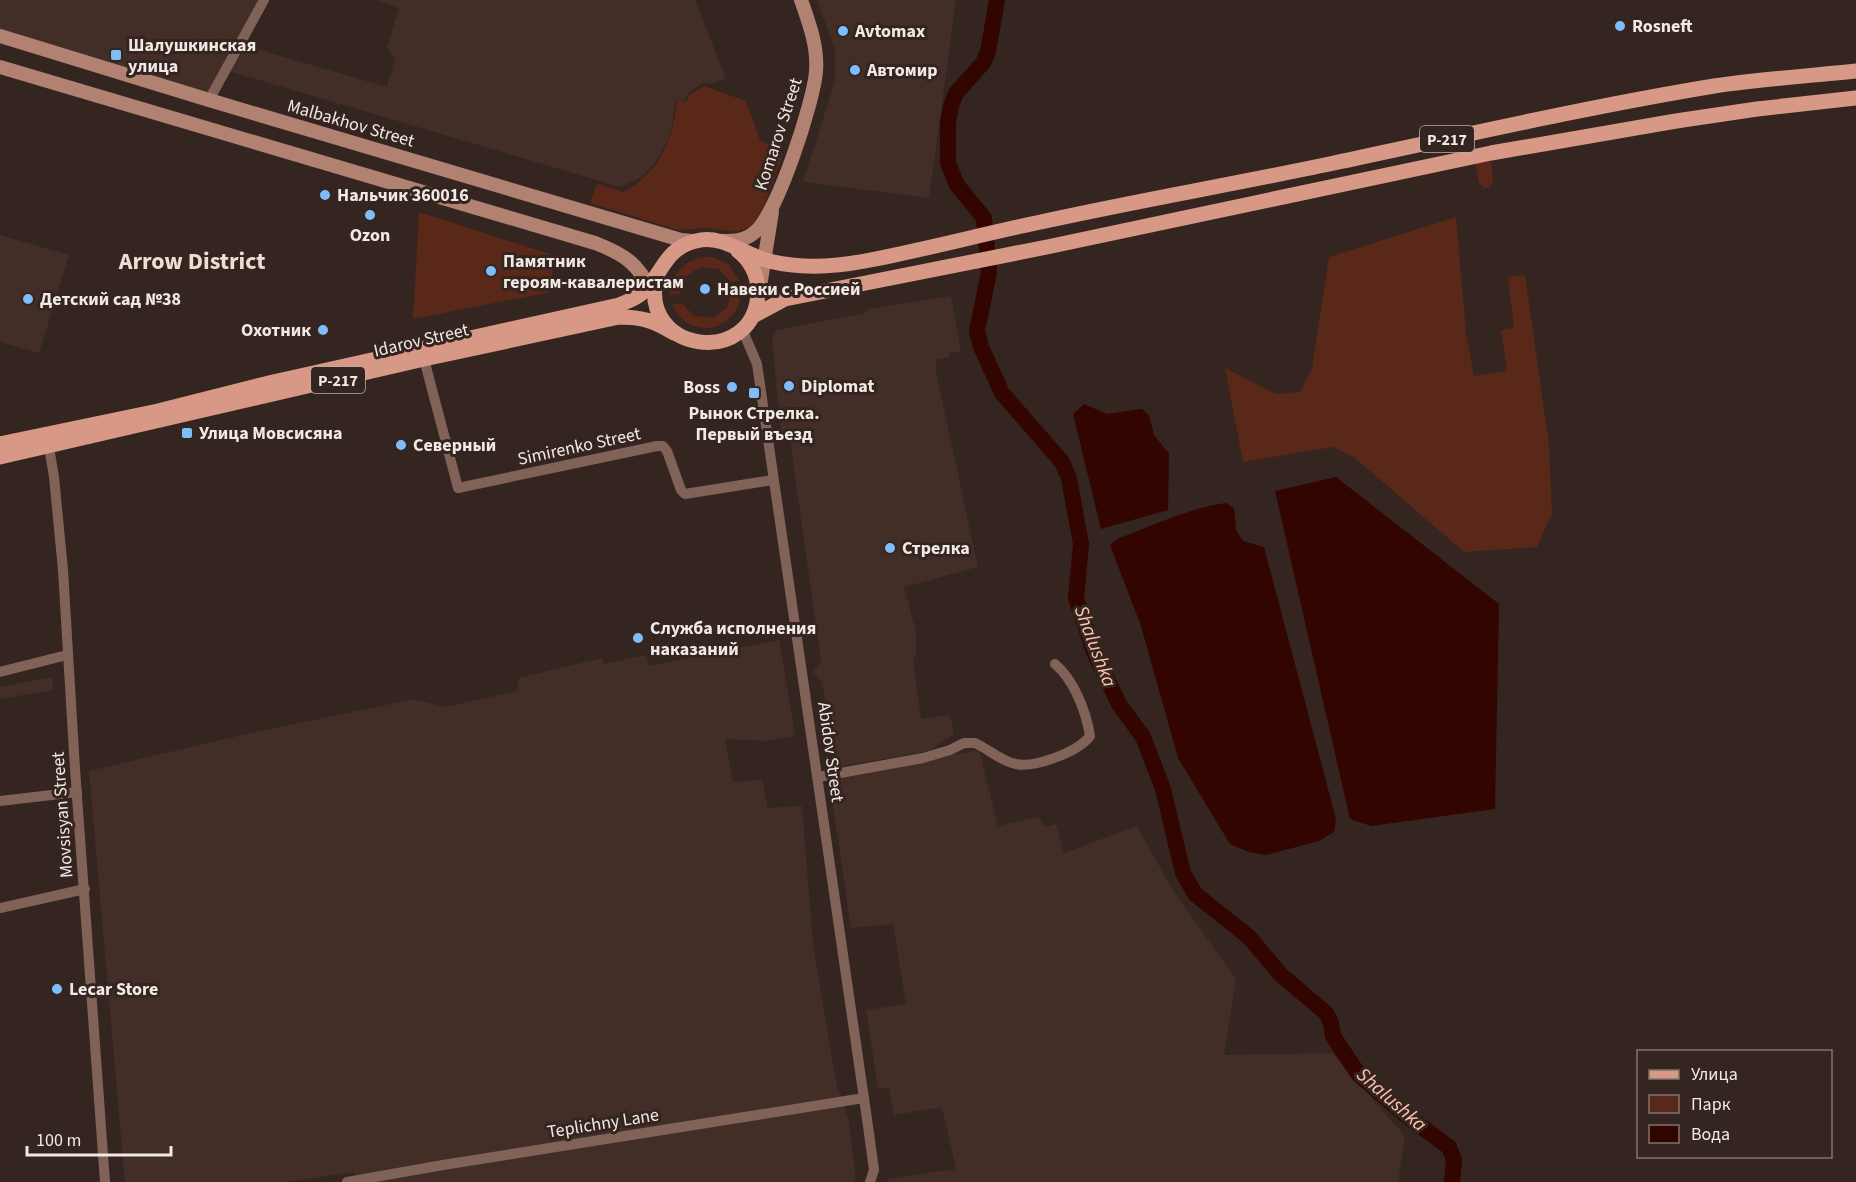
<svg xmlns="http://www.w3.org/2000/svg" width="1856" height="1182" viewBox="0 0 1856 1182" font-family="'Source Sans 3',sans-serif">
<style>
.built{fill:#432e27}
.green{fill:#592819}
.water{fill:#320500}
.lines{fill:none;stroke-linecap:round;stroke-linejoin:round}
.river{stroke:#320500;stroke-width:16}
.street{stroke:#806258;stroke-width:10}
.secondary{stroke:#b18172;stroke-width:14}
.primary{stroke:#d79986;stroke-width:15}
.poi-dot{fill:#7ebdf9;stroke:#342520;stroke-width:2}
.labels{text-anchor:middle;stroke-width:6;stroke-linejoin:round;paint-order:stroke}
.shield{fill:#342520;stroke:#b9aea9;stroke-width:1.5}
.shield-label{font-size:16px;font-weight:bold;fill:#f2e8e4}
.poi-label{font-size:18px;font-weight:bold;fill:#f2e8e4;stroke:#342520;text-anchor:start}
.street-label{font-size:18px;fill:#f2e8e4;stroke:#342520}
.water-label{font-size:20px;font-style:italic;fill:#ffc2af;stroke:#342520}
.district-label{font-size:24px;font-weight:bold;fill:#f0dcd5;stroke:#342520}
</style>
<rect width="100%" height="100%" fill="#342520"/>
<!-- built -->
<g class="built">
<path d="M 0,0 L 264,0 L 209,100 L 0,36 Z"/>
<path d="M 377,0 L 695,0 L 726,79 L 713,83 L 703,83 L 689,92 L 685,101 L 676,99 L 671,130 L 666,144 L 655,162 L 644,175 L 634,181 L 620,187 L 229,71 L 245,46 L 387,87 L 395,58 L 387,48 L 399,8 Z"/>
<path d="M 817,0 L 956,0 L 929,198 L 803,182 L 835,81 L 835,49 Z"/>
<path d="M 0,235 L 69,255 L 39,353 L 0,342 Z"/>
<path d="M 951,296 L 961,351 L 949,353 L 950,357 L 935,360 L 937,366 L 935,367 L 978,567 L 904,587 L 916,632 L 916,654 L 913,659 L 921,719 L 950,715 L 954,734 L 929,751 L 837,767 L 822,682 L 813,672 L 821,662 L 789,432 L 781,433 L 772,338 L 777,330 L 866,313 L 868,309 Z"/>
<path d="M 779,640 L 795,736 L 764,741 L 725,739 L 733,782 L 762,780 L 768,808 L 802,806 L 813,945 L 837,1087 L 849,1122 L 856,1179 L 854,1182 L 358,1182 L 354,1172 L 285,1182 L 125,1182 L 89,771 L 242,735 L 414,699 L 445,707 L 517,691 L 519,678 L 602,658 L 604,664 L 646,655 L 649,666 Z"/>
<path d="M 52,677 L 53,690 L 0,699 L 0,687 Z"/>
<path d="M 979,750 L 998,826 L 1038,817 L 1045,827 L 1056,824 L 1064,853 L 1137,826 L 1172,889 L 1236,979 L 1224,1055 L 1332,1053 L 1405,1136 L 1398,1182 L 888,1182 L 887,1179 L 956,1169 L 942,1107 L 894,1115 L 889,1088 L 878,1088 L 866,1010 L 906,1004 L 893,924 L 851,928 L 829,778 Z"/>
</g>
<!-- green -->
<g class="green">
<path d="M 704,86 L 746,101 L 760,140 L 783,153 L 759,221 L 752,226 L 736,232 L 708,228 L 678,230 L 590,203 L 597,184 L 624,192 C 660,171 673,140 677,100 L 686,102 L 690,94 Z"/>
<path d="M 1491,160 L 1493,183 L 1488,188 L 1484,188 L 1479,183 L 1475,163 Z"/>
<path d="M 419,212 L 553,255 L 551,292 L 413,319 Z"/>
<path d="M 1456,217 L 1466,333 L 1474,376 L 1507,371 L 1501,330 L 1514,328 L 1508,277 L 1525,275 L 1549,445 L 1552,514 L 1537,547 L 1464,552 L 1355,458 L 1333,447 L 1243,462 L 1225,368 L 1276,394 L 1300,392 L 1312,368 L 1329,257 Z"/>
<path d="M 712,257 L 729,265 L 739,281 L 730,282 L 719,269 L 701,267 L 686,276 L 681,293 L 670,295 C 671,271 688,256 712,257 Z"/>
<path d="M 741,290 C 740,331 690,343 672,305 L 682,303 L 694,316 L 712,318 L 727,308 L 732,292 Z"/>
</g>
<!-- water -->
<g class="water">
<path d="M 1084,404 L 1107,414 L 1142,409 L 1149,415 L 1154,435 L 1169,454 L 1168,510 L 1101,529 L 1073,414 Z"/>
<path d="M 1336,477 L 1499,604 L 1495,809 L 1371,826 L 1350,819 L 1275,491 Z"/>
<path d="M 1226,503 L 1234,508 L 1236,530 L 1243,541 L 1264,547 L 1336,819 L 1334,832 L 1319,841 L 1266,855 L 1249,852 L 1230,844 L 1178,758 L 1141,626 L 1110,545 L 1117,539 C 1152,526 1189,508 1226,503 Z"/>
</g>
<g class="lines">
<!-- river -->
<path class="river" d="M 997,0 L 988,52 L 983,63 L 956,93 L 951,106 L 948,123 L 948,163 L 957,185 L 984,218 L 989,272 L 977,331 L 981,347 L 1002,393 L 1062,462 L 1069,478 L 1081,544 L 1076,598 L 1094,652 L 1119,704 L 1143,737 L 1163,789 L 1183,873 L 1195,894 L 1249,937 L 1281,975 L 1326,1013 L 1331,1023 L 1333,1036 L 1359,1075 L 1407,1116 L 1449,1147 L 1454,1160 L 1452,1182"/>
<!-- street -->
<g class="street">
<path d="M 209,100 L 264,0"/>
<path d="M 742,329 L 757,364 L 868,1126 L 874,1170 L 870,1182"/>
<path d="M 424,359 L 458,488 L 657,446 L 663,446 L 667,451 L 681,490 L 685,494 L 773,480"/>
<path d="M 48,441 L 54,477 L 63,570 L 75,769 L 105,1182"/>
<path d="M 0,672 L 67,655"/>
<path d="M 818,777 L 923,758 L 950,750 L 964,743 L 975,743 C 988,749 999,759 1012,763 C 1032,770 1078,752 1090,736 C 1086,711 1074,680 1055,664"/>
<path d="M 0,801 L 77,792"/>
<path d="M 0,908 L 85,889"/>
<path d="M 347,1182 L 443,1165 L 864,1098"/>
</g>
<!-- secondary -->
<g class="secondary">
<path d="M 0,36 L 209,100 L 681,240 L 692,241"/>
<path d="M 0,67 L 595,243 C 624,254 639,264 652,293"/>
<path d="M 721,241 C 734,241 745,241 755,232 C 777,215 814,101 816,71 C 818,46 809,23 801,0"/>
<path d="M 760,287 L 772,212"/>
</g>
<!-- primary -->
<g class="primary">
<path d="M 657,275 C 636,354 757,369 758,291 C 758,275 750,260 738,251"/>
<path d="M 753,316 L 785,299 L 1047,247 L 1491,153 L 1676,121 L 1757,109 L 1856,98"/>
<path d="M 0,444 L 158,411 L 273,382 L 619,305 C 626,302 635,299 642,293 C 663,275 663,249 696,241 C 722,234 745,255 769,261 C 801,269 834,267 865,261 C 923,250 979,235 1036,223 C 1135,201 1235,184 1334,163 C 1461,136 1587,107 1714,86 C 1761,79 1809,76 1856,71"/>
<path d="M 0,457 L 424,359 L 619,317 C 643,317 654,321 674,333"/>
</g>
</g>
<!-- markers -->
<g class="poi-dot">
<circle cx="1620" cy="26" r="6"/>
<circle cx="843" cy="31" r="6"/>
<rect x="110" y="49" width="12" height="12" rx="3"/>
<circle cx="855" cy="70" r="6"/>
<circle cx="325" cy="195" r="6"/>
<circle cx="370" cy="215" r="6"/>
<circle cx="491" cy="271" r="6"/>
<circle cx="705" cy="289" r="6"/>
<circle cx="28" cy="299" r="6"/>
<circle cx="323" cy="330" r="6"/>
<circle cx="789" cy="386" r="6"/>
<circle cx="732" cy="387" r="6"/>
<rect x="748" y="387" width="12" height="12" rx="3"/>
<rect x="181" y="427" width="12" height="12" rx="3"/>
<circle cx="401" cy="445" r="6"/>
<circle cx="890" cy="548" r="6"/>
<circle cx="638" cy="638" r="6"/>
<circle cx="57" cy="989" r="6"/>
</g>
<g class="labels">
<!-- shield labels -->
<g class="shield">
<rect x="1420" y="126" width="54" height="26" rx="4.5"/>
<rect x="311" y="367" width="54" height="26" rx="4.5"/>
</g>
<g class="shield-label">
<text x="1447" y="145">Р-217</text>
<text x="338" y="386">Р-217</text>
</g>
<!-- poi labels -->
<g class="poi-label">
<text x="1632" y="32">Rosneft</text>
<text x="855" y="37">Avtomax</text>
<text x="128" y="51">Шалушкинская<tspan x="128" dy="21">улица</tspan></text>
<text x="867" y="76">Автомир</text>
<text x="337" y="201">Нальчик 360016</text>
<text x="370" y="241" text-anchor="middle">Ozon</text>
<text x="503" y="267">Памятник<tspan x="503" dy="21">героям-кавалеристам</tspan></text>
<text x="717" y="295">Навеки с Россией</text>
<text x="40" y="305">Детский сад №38</text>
<text x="311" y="336" text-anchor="end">Охотник</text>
<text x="801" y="392">Diplomat</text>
<text x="720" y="393" text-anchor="end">Boss</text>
<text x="754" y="419" text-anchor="middle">Рынок Стрелка.<tspan x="754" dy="21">Первый въезд</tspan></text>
<text x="199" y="439">Улица Мовсисяна</text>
<text x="413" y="451">Северный</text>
<text x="902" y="554">Стрелка</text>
<text x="650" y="634">Служба исполнения<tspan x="650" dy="21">наказаний</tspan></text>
<text x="69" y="995">Lecar Store</text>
</g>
<!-- street labels -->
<g class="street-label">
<text transform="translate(351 123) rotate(16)" y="6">Malbakhov Street</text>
<text transform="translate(778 134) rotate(-72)" y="6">Komarov Street</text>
<text transform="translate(421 340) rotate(-13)" y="6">Idarov Street</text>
<text transform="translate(579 446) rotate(-12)" y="6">Simirenko Street</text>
<text transform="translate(831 752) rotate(82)" y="6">Abidov Street</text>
<text transform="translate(62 815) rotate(-94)" y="6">Movsisyan Street</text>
<text transform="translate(603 1123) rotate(-9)" y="6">Teplichny Lane</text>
</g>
<!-- water labels -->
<g class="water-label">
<text transform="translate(1096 646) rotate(69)" y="7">Shalushka</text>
<text transform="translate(1392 1099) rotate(41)" y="7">Shalushka</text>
</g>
<!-- district labels -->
<g class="district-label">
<text x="192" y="269">Arrow District</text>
</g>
</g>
<!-- legend -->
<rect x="1637" y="1050" width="195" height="108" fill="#342520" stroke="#80736e" stroke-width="1.5"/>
<rect x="1649" y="1070" width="30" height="9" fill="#d79986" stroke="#80736e" stroke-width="1.5"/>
<text x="1691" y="1080" font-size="18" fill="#f2e8e4">Улица</text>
<rect x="1649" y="1095" width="30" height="18" fill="#592819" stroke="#80736e" stroke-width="1.5"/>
<text x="1691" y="1110" font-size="18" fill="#f2e8e4">Парк</text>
<rect x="1649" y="1125" width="30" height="18" fill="#320500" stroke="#80736e" stroke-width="1.5"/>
<text x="1691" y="1140" font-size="18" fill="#f2e8e4">Вода</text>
<!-- scale -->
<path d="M27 1146v9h144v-9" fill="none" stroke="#f2e8e4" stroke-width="3"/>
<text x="36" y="1146" font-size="18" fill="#f2e8e4" stroke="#342520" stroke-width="4.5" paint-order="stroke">100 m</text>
</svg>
